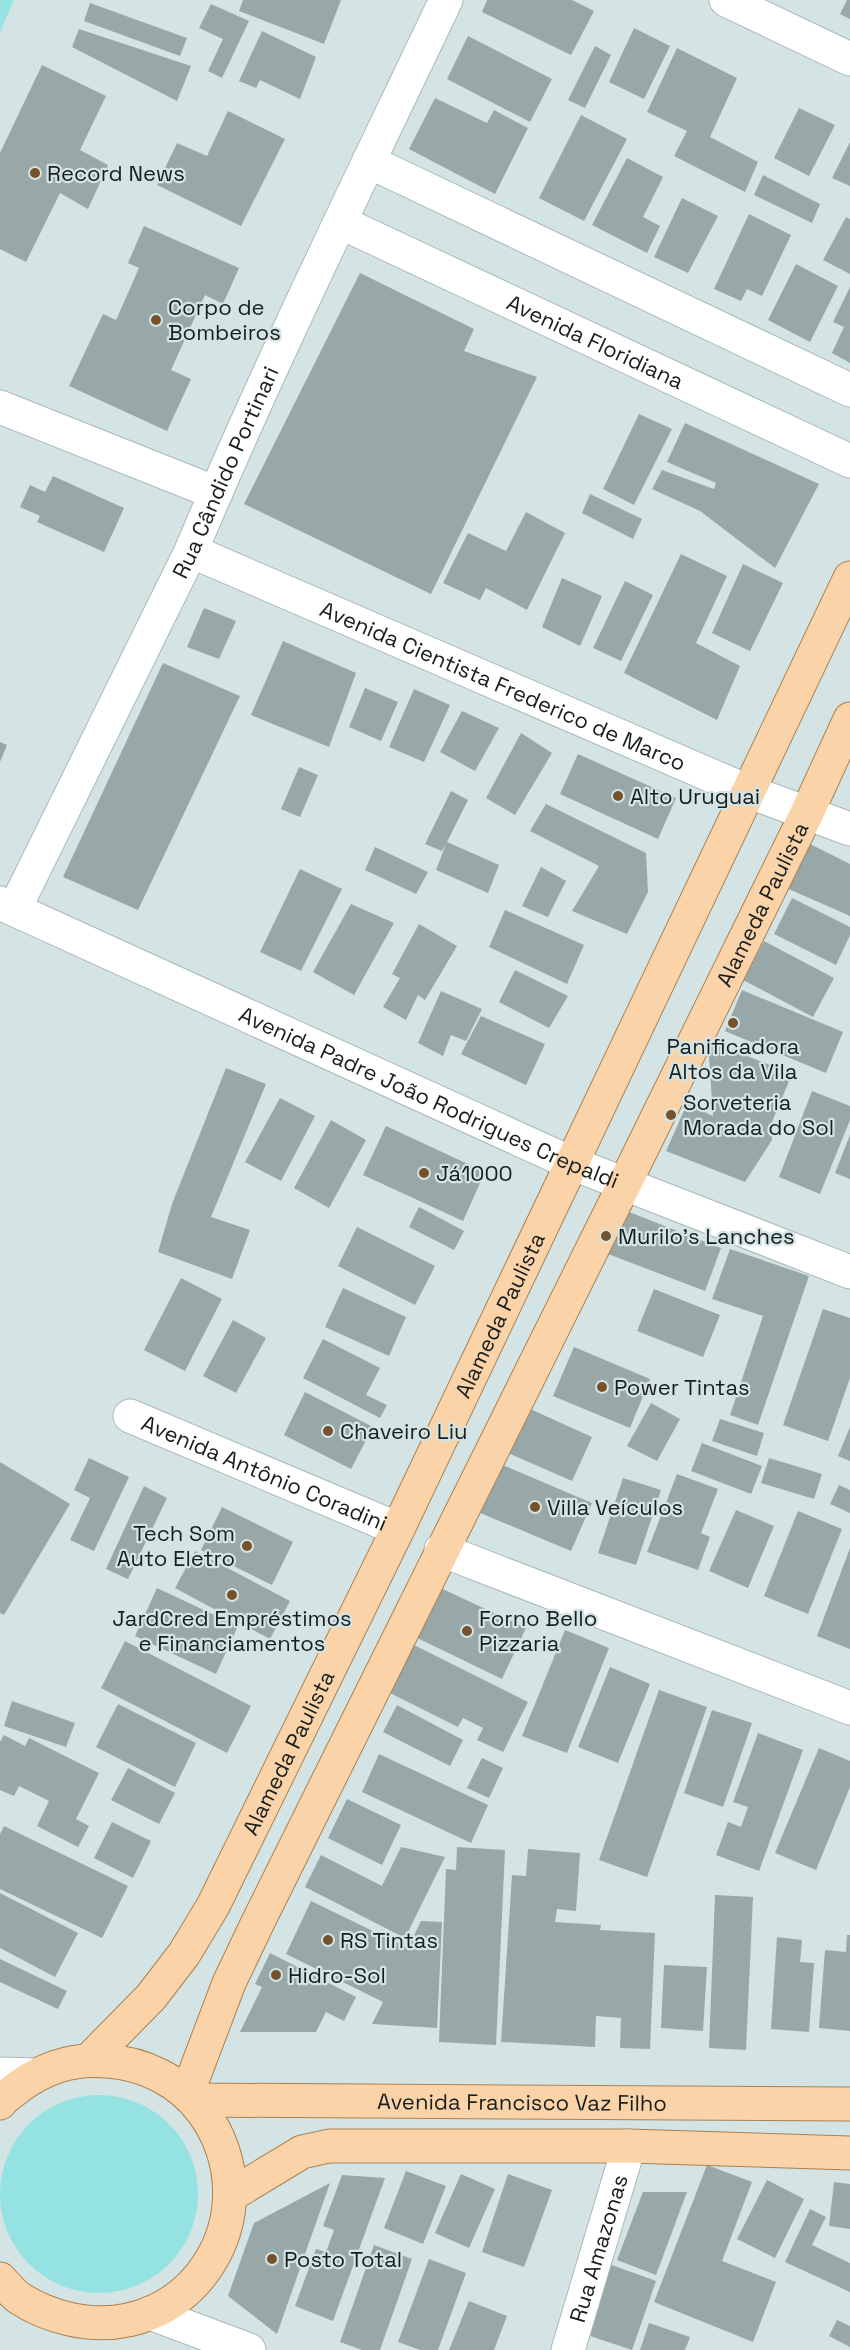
<svg xmlns="http://www.w3.org/2000/svg" width="850" height="2350" viewBox="0 0 850 2350" font-family="'Space Grotesk',sans-serif">
<style>
.green{fill:#95e2e3}
.building{fill:#98a8a8}
.lines{fill:none;stroke-linecap:round;stroke-linejoin:round}
.minor-casing{stroke:#a9b9b9;stroke-width:35}
.major-casing{stroke:#aa8152;stroke-width:35}
.minor{stroke:#fff;stroke-width:33}
.major{stroke:#fbd3a8;stroke-width:33}
.poi-dot{fill:#75522b;stroke:#d4e4e4;stroke-width:2}
.labels{text-anchor:middle;stroke-width:4.5;stroke-linejoin:round;paint-order:stroke}
.poi-label{font-size:22px;fill:#181e1e;stroke:#d4e4e4;text-anchor:start}
.street-label{font-size:22px;fill:#181e1e;stroke:#d4e4e4}
</style>
<rect width="100%" height="100%" fill="#d4e4e4"/>
<!-- green -->
<g class="green">
<path d="M 0,0 L 14,0 L 0,32 Z"/>
<circle cx="99" cy="2194" r="99"/>
</g>
<!-- building -->
<g class="building">
<path d="M 243,0 L 341,0 L 324,44 L 239,11 Z"/>
<path d="M 487,0 L 572,0 L 594,11 L 571,55 L 482,12 Z"/>
<path d="M 847,0 L 850,0 L 850,19 L 840,14 Z"/>
<path d="M 90,3 L 187,38 L 180,56 L 84,21 Z"/>
<path d="M 211,4 L 249,21 L 222,78 L 208,71 L 223,39 L 199,28 Z"/>
<path d="M 634,28 L 670,46 L 644,99 L 609,82 Z"/>
<path d="M 79,29 L 191,66 L 177,101 L 72,47 Z"/>
<path d="M 262,31 L 316,57 L 300,99 L 260,80 L 256,88 L 239,81 Z"/>
<path d="M 468,36 L 552,79 L 530,122 L 447,79 Z"/>
<path d="M 595,46 L 611,55 L 585,108 L 568,100 Z"/>
<path d="M 677,48 L 737,78 L 710,137 L 758,162 L 745,192 L 674,156 L 687,131 L 647,112 Z"/>
<path d="M 42,65 L 106,96 L 80,150 L 108,165 L 88,209 L 60,193 L 26,262 L 0,249 L 0,153 Z"/>
<path d="M 435,98 L 487,123 L 494,110 L 528,128 L 495,194 L 409,149 Z"/>
<path d="M 799,108 L 835,125 L 809,176 L 774,158 Z"/>
<path d="M 228,111 L 285,139 L 241,226 L 157,185 L 177,143 L 207,156 Z"/>
<path d="M 581,115 L 627,139 L 584,221 L 539,198 Z"/>
<path d="M 850,142 L 850,186 L 832,178 Z"/>
<path d="M 627,158 L 663,177 L 643,217 L 660,226 L 647,253 L 592,225 Z"/>
<path d="M 763,175 L 820,204 L 812,223 L 754,195 Z"/>
<path d="M 682,198 L 718,216 L 688,273 L 654,257 Z"/>
<path d="M 749,214 L 791,235 L 762,296 L 747,289 L 741,301 L 714,289 Z"/>
<path d="M 846,217 L 850,219 L 850,274 L 823,260 Z"/>
<path d="M 144,226 L 239,268 L 223,304 L 205,295 L 171,370 L 191,379 L 167,431 L 69,386 L 103,314 L 116,320 L 139,268 L 128,263 Z"/>
<path d="M 796,264 L 838,286 L 810,342 L 768,320 Z"/>
<path d="M 360,273 L 474,329 L 464,351 L 537,377 L 431,594 L 244,504 Z"/>
<path d="M 850,287 L 850,363 L 832,353 L 844,327 L 833,322 Z"/>
<path d="M 639,414 L 672,429 L 634,505 L 603,489 Z"/>
<path d="M 685,423 L 819,484 L 775,568 L 700,511 L 652,489 L 662,470 L 714,489 L 716,483 L 667,462 Z"/>
<path d="M 53,476 L 124,508 L 104,552 L 37,522 L 40,516 L 20,507 L 30,485 L 45,492 Z"/>
<path d="M 590,494 L 642,519 L 633,539 L 582,513 Z"/>
<path d="M 526,512 L 565,533 L 527,610 L 486,588 L 480,600 L 443,583 L 468,533 L 506,551 Z"/>
<path d="M 681,554 L 727,576 L 696,643 L 740,666 L 717,720 L 624,673 Z"/>
<path d="M 743,564 L 783,583 L 750,651 L 712,633 Z"/>
<path d="M 562,578 L 602,596 L 580,646 L 542,627 Z"/>
<path d="M 625,581 L 653,595 L 621,661 L 593,648 Z"/>
<path d="M 204,608 L 236,621 L 219,659 L 187,647 Z"/>
<path d="M 283,641 L 356,673 L 329,747 L 251,715 Z"/>
<path d="M 163,663 L 240,696 L 138,910 L 63,877 Z"/>
<path d="M 365,688 L 398,702 L 381,741 L 349,727 Z"/>
<path d="M 414,689 L 450,705 L 424,762 L 389,747 Z"/>
<path d="M 462,711 L 499,728 L 475,771 L 440,752 Z"/>
<path d="M 521,733 L 552,753 L 515,815 L 486,798 Z"/>
<path d="M 0,742 L 7,745 L 0,762 Z"/>
<path d="M 578,754 L 676,798 L 658,839 L 560,794 Z"/>
<path d="M 299,767 L 318,775 L 300,817 L 281,809 Z"/>
<path d="M 451,791 L 468,800 L 447,842 L 499,865 L 488,893 L 436,870 L 446,844 L 442,851 L 425,844 Z"/>
<path d="M 546,804 L 646,853 L 648,892 L 627,934 L 572,911 L 599,866 L 530,831 Z"/>
<path d="M 804,841 L 850,864 L 850,916 L 784,887 Z"/>
<path d="M 375,847 L 428,872 L 416,894 L 365,870 Z"/>
<path d="M 541,867 L 566,881 L 548,917 L 522,906 Z"/>
<path d="M 300,869 L 342,889 L 301,971 L 260,952 Z"/>
<path d="M 792,898 L 850,927 L 850,935 L 836,965 L 774,934 Z"/>
<path d="M 351,904 L 394,923 L 354,995 L 313,972 Z"/>
<path d="M 505,910 L 584,945 L 567,984 L 489,947 Z"/>
<path d="M 419,924 L 457,946 L 425,1000 L 418,995 L 406,1020 L 383,1007 L 400,978 L 392,974 Z"/>
<path d="M 764,941 L 834,978 L 813,1017 L 743,980 Z"/>
<path d="M 515,970 L 568,996 L 549,1028 L 499,1002 Z"/>
<path d="M 742,990 L 843,1032 L 826,1073 L 725,1031 Z"/>
<path d="M 441,991 L 482,1009 L 466,1041 L 451,1035 L 443,1056 L 418,1043 Z"/>
<path d="M 481,1016 L 545,1044 L 526,1085 L 461,1054 Z"/>
<path d="M 708,1040 L 792,1074 L 772,1122 L 772,1140 L 745,1182 L 666,1151 L 687,1104 L 713,1116 Z"/>
<path d="M 226,1068 L 266,1084 L 211,1217 L 250,1230 L 232,1279 L 158,1252 L 172,1204 Z"/>
<path d="M 812,1091 L 850,1106 L 850,1120 L 820,1194 L 779,1177 Z"/>
<path d="M 280,1098 L 315,1116 L 281,1181 L 245,1162 Z"/>
<path d="M 331,1120 L 366,1140 L 329,1208 L 294,1188 Z"/>
<path d="M 386,1126 L 485,1172 L 463,1221 L 363,1175 Z"/>
<path d="M 850,1135 L 850,1179 L 835,1173 Z"/>
<path d="M 419,1207 L 464,1231 L 454,1250 L 409,1227 Z"/>
<path d="M 624,1210 L 721,1248 L 705,1291 L 608,1254 Z"/>
<path d="M 357,1227 L 435,1266 L 415,1305 L 338,1266 Z"/>
<path d="M 730,1249 L 809,1276 L 758,1425 L 730,1415 L 763,1316 L 712,1299 Z"/>
<path d="M 181,1278 L 222,1299 L 185,1371 L 144,1350 Z"/>
<path d="M 343,1288 L 406,1317 L 389,1356 L 325,1327 Z"/>
<path d="M 654,1289 L 720,1315 L 703,1357 L 637,1331 Z"/>
<path d="M 823,1309 L 850,1318 L 850,1378 L 828,1441 L 783,1425 Z"/>
<path d="M 233,1320 L 266,1338 L 236,1393 L 203,1376 Z"/>
<path d="M 323,1339 L 380,1368 L 366,1395 L 387,1405 L 380,1418 L 303,1378 Z"/>
<path d="M 574,1347 L 650,1379 L 630,1428 L 553,1396 Z"/>
<path d="M 305,1392 L 373,1427 L 351,1469 L 284,1435 Z"/>
<path d="M 651,1403 L 680,1419 L 657,1461 L 627,1446 Z"/>
<path d="M 528,1408 L 592,1437 L 572,1481 L 508,1453 Z"/>
<path d="M 720,1419 L 764,1433 L 757,1456 L 712,1441 Z"/>
<path d="M 850,1427 L 850,1461 L 838,1456 Z"/>
<path d="M 702,1443 L 762,1466 L 751,1494 L 691,1471 Z"/>
<path d="M 89,1458 L 129,1477 L 94,1551 L 70,1540 L 90,1498 L 74,1490 Z"/>
<path d="M 769,1458 L 822,1474 L 814,1499 L 761,1483 Z"/>
<path d="M 0,1462 L 70,1504 L 4,1615 L 0,1613 Z"/>
<path d="M 498,1463 L 592,1503 L 571,1551 L 478,1512 Z"/>
<path d="M 677,1474 L 718,1489 L 701,1533 L 710,1537 L 698,1570 L 647,1552 Z"/>
<path d="M 623,1478 L 661,1490 L 636,1565 L 598,1553 Z"/>
<path d="M 839,1485 L 850,1490 L 850,1513 L 830,1504 Z"/>
<path d="M 144,1486 L 167,1498 L 128,1579 L 106,1569 Z"/>
<path d="M 222,1507 L 293,1542 L 272,1585 L 201,1550 Z"/>
<path d="M 736,1510 L 774,1526 L 748,1588 L 709,1571 Z"/>
<path d="M 798,1511 L 842,1529 L 808,1614 L 764,1596 Z"/>
<path d="M 850,1548 L 850,1649 L 817,1636 Z"/>
<path d="M 195,1551 L 290,1601 L 270,1639 L 175,1588 Z"/>
<path d="M 432,1584 L 526,1628 L 502,1679 L 409,1634 Z"/>
<path d="M 157,1588 L 238,1626 L 216,1674 L 135,1636 Z"/>
<path d="M 565,1630 L 609,1648 L 567,1753 L 522,1736 Z"/>
<path d="M 125,1641 L 251,1706 L 227,1753 L 101,1688 Z"/>
<path d="M 406,1641 L 528,1702 L 503,1752 L 477,1740 L 483,1728 L 463,1718 L 458,1727 L 382,1689 Z"/>
<path d="M 610,1667 L 650,1684 L 618,1763 L 578,1747 Z"/>
<path d="M 659,1690 L 707,1707 L 647,1877 L 599,1860 Z"/>
<path d="M 12,1701 L 75,1723 L 66,1747 L 4,1726 Z"/>
<path d="M 118,1704 L 196,1743 L 175,1787 L 96,1747 Z"/>
<path d="M 397,1705 L 463,1740 L 450,1766 L 383,1732 Z"/>
<path d="M 712,1710 L 752,1723 L 723,1807 L 684,1793 Z"/>
<path d="M 758,1733 L 803,1750 L 759,1871 L 716,1855 L 728,1822 L 741,1827 L 748,1807 L 733,1802 Z"/>
<path d="M 4,1735 L 25,1746 L 29,1738 L 99,1773 L 76,1819 L 89,1826 L 78,1847 L 37,1826 L 49,1801 L 19,1786 L 14,1796 L 0,1790 L 0,1742 Z"/>
<path d="M 819,1748 L 850,1761 L 850,1787 L 816,1870 L 775,1853 Z"/>
<path d="M 379,1754 L 488,1805 L 471,1843 L 362,1792 Z"/>
<path d="M 482,1758 L 503,1768 L 489,1798 L 467,1788 Z"/>
<path d="M 128,1768 L 175,1793 L 159,1824 L 111,1800 Z"/>
<path d="M 347,1799 L 401,1825 L 382,1865 L 328,1838 Z"/>
<path d="M 112,1822 L 151,1841 L 133,1878 L 94,1858 Z"/>
<path d="M 4,1826 L 128,1886 L 102,1938 L 0,1889 L 0,1834 Z"/>
<path d="M 401,1847 L 445,1857 L 405,1938 L 305,1887 L 321,1855 L 382,1886 Z"/>
<path d="M 457,1847 L 505,1850 L 496,2045 L 439,2042 L 446,1869 L 456,1870 Z"/>
<path d="M 528,1849 L 580,1853 L 576,1911 L 557,1909 L 555,1922 L 601,1925 L 600,1930 L 655,1933 L 650,2049 L 620,2048 L 621,2018 L 596,2016 L 595,2047 L 501,2042 L 512,1875 L 526,1876 Z"/>
<path d="M 0,1893 L 78,1933 L 55,1977 L 0,1948 Z"/>
<path d="M 715,1895 L 753,1897 L 746,2050 L 709,2048 Z"/>
<path d="M 311,1901 L 408,1948 L 421,1921 L 442,1922 L 437,2028 L 372,2024 L 383,2002 L 286,1954 Z"/>
<path d="M 847,1935 L 850,1935 L 850,2031 L 819,2028 L 825,1950 L 846,1952 Z"/>
<path d="M 777,1937 L 802,1940 L 800,1962 L 814,1963 L 809,2032 L 771,2029 Z"/>
<path d="M 270,1953 L 356,1997 L 344,2021 L 326,2012 L 316,2032 L 240,2032 L 262,1987 L 255,1984 Z"/>
<path d="M 0,1959 L 67,1991 L 58,2009 L 0,1982 Z"/>
<path d="M 664,1965 L 707,1967 L 703,2031 L 661,2028 Z"/>
<path d="M 707,2165 L 752,2182 L 722,2261 L 776,2282 L 753,2342 L 654,2302 Z"/>
<path d="M 406,2171 L 446,2186 L 423,2244 L 384,2228 Z"/>
<path d="M 461,2174 L 495,2189 L 469,2248 L 435,2233 Z"/>
<path d="M 508,2174 L 552,2190 L 524,2267 L 482,2252 Z"/>
<path d="M 342,2175 L 385,2178 L 333,2321 L 295,2306 L 316,2249 L 326,2252 L 334,2230 L 323,2226 Z"/>
<path d="M 767,2180 L 804,2199 L 775,2258 L 737,2239 Z"/>
<path d="M 834,2182 L 850,2184 L 850,2229 L 829,2226 Z"/>
<path d="M 330,2183 L 277,2334 L 228,2296 L 254,2223 Z"/>
<path d="M 643,2192 L 687,2192 L 656,2275 L 617,2260 Z"/>
<path d="M 810,2209 L 826,2217 L 812,2245 L 850,2263 L 850,2292 L 785,2262 Z"/>
<path d="M 374,2245 L 412,2259 L 380,2350 L 362,2350 L 340,2342 Z"/>
<path d="M 429,2259 L 466,2273 L 438,2350 L 420,2350 L 398,2342 Z"/>
<path d="M 609,2264 L 656,2281 L 632,2350 L 584,2334 Z"/>
<path d="M 469,2301 L 507,2316 L 494,2350 L 449,2350 Z"/>
<path d="M 837,2320 L 850,2326 L 850,2347 L 829,2336 Z"/>
<path d="M 649,2323 L 690,2337 L 685,2350 L 640,2350 Z"/>
</g>
<g class="lines">
<!-- minor casing -->
<g class="minor-casing">
<g id="minor">
<path d="M 726,0 L 850,59"/>
<path d="M 369,160 L 376,165 L 850,390"/>
<path id="s1" d="M 340,222 L 850,461"/>
<path d="M 0,407 L 216,493"/>
<path id="s2" d="M 191,551 L 747,791 L 850,829"/>
<path id="s3" d="M 0,903 L 571,1163 L 850,1272"/>
<path id="s4" d="M 15,908 L 191,551 C 269,365 359,183 446,0"/>
<path id="s5" d="M 130,1416 L 398,1529"/>
<path d="M 441,1550 L 850,1708"/>
<path d="M 0,2074 L 36,2075"/>
<path d="M 150,2313 L 249,2350"/>
<path id="s6" d="M 568,2350 L 629,2146"/>
</g>
</g>
<!-- major casing -->
<g class="major-casing">
<g id="major">
<path id="s7" d="M 90,2059 L 151,1997 L 184,1954 L 213,1906 L 398,1529 L 850,578"/>
<path id="s8" d="M 187,2094 L 229,1983 L 258,1922 L 624,1185 L 807,813 L 850,719"/>
<path id="s9" d="M 194,2100 L 850,2104"/>
<path d="M 0,2103 C 4,2097 11,2093 17,2088 C 44,2068 72,2058 106,2061 C 144,2063 180,2081 203,2112 C 275,2213 191,2347 69,2319 C 52,2315 34,2308 19,2298 C 12,2293 6,2285 0,2279"/>
<path d="M 231,2195 L 302,2152 L 329,2146 L 629,2146 L 850,2153"/>
</g>
</g>
<!-- minor -->
<use href="#minor" class="minor"/>
<!-- major -->
<use href="#major" class="major"/>
</g>
<!-- markers -->
<g class="poi-dot">
<circle cx="35" cy="173" r="6"/>
<circle cx="156" cy="320" r="6"/>
<circle cx="618" cy="796" r="6"/>
<circle cx="733" cy="1023" r="6"/>
<circle cx="671" cy="1115" r="6"/>
<circle cx="424" cy="1173" r="6"/>
<circle cx="606" cy="1236" r="6"/>
<circle cx="602" cy="1387" r="6"/>
<circle cx="328" cy="1431" r="6"/>
<circle cx="535" cy="1507" r="6"/>
<circle cx="247" cy="1546" r="6"/>
<circle cx="232" cy="1595" r="6"/>
<circle cx="467" cy="1631" r="6"/>
<circle cx="328" cy="1940" r="6"/>
<circle cx="276" cy="1975" r="6"/>
<circle cx="272" cy="2259" r="6"/>
</g>
<g class="labels">
<!-- poi labels -->
<g class="poi-label">
<text x="47" y="181">Record News</text>
<text x="168" y="315">Corpo de<tspan x="168" dy="25">Bombeiros</tspan></text>
<text x="630" y="804">Alto Uruguai</text>
<text x="733" y="1054" text-anchor="middle">Panificadora<tspan x="733" dy="25">Altos da Vila</tspan></text>
<text x="683" y="1110">Sorveteria<tspan x="683" dy="25">Morada do Sol</tspan></text>
<text x="436" y="1181">Já1000</text>
<text x="618" y="1244">Murilo's Lanches</text>
<text x="614" y="1395">Power Tintas</text>
<text x="340" y="1439">Chaveiro Liu</text>
<text x="547" y="1515">Villa Veículos</text>
<text x="235" y="1541" text-anchor="end">Tech Som<tspan x="235" dy="25">Auto Eletro</tspan></text>
<text x="232" y="1626" text-anchor="middle">JardCred Empréstimos<tspan x="232" dy="25">e Financiamentos</tspan></text>
<text x="479" y="1626">Forno Bello<tspan x="479" dy="25">Pizzaria</tspan></text>
<text x="340" y="1948">RS Tintas</text>
<text x="288" y="1983">Hidro-Sol</text>
<text x="284" y="2267">Posto Total</text>
</g>
<!-- street labels -->
<g class="street-label">
<text dy="8" stroke="none"><textPath href="#s1" startOffset="282">Avenida Floridiana</textPath></text>
<text dy="8" stroke="none"><textPath href="#s4" startOffset="484">Rua Cândido Portinari</textPath></text>
<text dy="8" stroke="none"><textPath href="#s2" startOffset="340">Avenida Cientista Frederico de Marco</textPath></text>
<text dy="8" stroke="none"><textPath href="#s8" startOffset="1322">Alameda Paulista</textPath></text>
<text dy="8" stroke="none"><textPath href="#s3" startOffset="471">Avenida Padre João Rodrigues Crepaldi</textPath></text>
<text dy="8" stroke="none"><textPath href="#s7" startOffset="854">Alameda Paulista</textPath></text>
<text dy="8" stroke="none"><textPath href="#s5" startOffset="146">Avenida Antônio Coradini</textPath></text>
<text dy="8" stroke="none"><textPath href="#s7" startOffset="368">Alameda Paulista</textPath></text>
<text dy="8" stroke="none"><textPath href="#s9" startOffset="328">Avenida Francisco Vaz Filho</textPath></text>
<text dy="8" stroke="none"><textPath href="#s6" startOffset="106">Rua Amazonas</textPath></text>
</g>
</g>
</svg>
